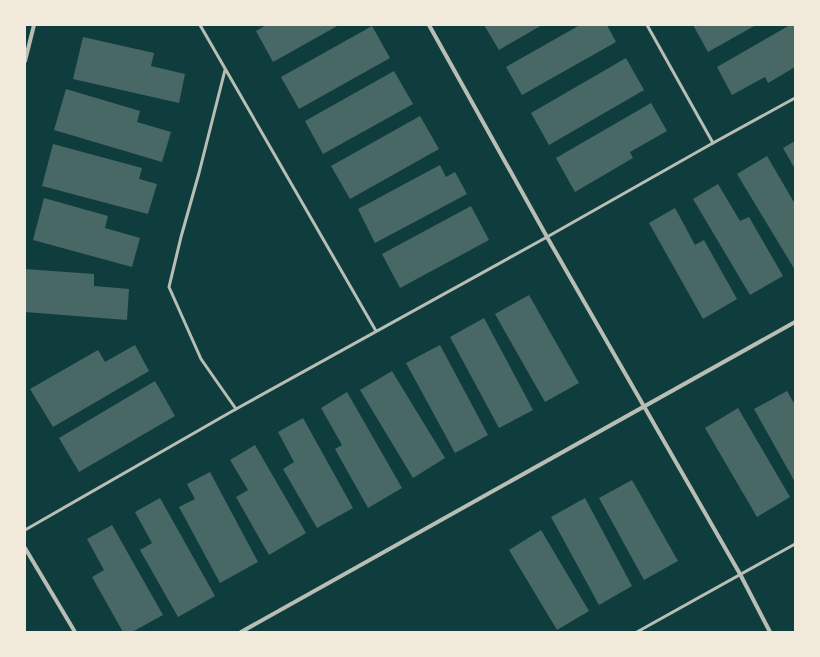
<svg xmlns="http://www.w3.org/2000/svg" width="820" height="657" viewBox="0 0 820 657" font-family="Karla,sans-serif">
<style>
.building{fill:#486865}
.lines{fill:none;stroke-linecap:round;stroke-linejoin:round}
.service{stroke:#b8beb3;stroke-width:3}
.minor{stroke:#b8beb3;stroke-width:4}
</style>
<rect width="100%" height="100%" fill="#0f3d3e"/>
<!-- building -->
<g class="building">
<path d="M 266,25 L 339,25 L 273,62 L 256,31 Z"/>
<path d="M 484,25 L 542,25 L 499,50 Z"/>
<path d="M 580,25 L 607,25 L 616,42 L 522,95 L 506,67 Z"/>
<path d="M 693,25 L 756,25 L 708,52 Z"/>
<path d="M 790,25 L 795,25 L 795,67 L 768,83 L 765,77 L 732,95 L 717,67 Z"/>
<path d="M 372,26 L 390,58 L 299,109 L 281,77 Z"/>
<path d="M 83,37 L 154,53 L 151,66 L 185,74 L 179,103 L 73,79 Z"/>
<path d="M 626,58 L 644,90 L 549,145 L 531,113 Z"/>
<path d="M 394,71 L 413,104 L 323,154 L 305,121 Z"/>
<path d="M 66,89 L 140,111 L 137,122 L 171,132 L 162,162 L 54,130 Z"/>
<path d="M 651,103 L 667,131 L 630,152 L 633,158 L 575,192 L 556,158 Z"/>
<path d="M 420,116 L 439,149 L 350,199 L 331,166 Z"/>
<path d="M 795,141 L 795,169 L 783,148 Z"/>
<path d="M 53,144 L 142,168 L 139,179 L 157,184 L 148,214 L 42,186 Z"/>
<path d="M 767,156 L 795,204 L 795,270 L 737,174 Z"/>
<path d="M 440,165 L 446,177 L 455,172 L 467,194 L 375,243 L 358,209 Z"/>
<path d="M 718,184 L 740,221 L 749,217 L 783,276 L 750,295 L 693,199 Z"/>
<path d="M 44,198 L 108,216 L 105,228 L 140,238 L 132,267 L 33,240 Z"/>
<path d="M 471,206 L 489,240 L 400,288 L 382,254 Z"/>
<path d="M 675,208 L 695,245 L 704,240 L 737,299 L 703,319 L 649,223 Z"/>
<path d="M 25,269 L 94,274 L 94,286 L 129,289 L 127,320 L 25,312 Z"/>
<path d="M 529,295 L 579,383 L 545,402 L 495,314 Z"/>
<path d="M 484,318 L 533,410 L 499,428 L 450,337 Z"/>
<path d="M 135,345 L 149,371 L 53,427 L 30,389 L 98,350 L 105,362 Z"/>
<path d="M 440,345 L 488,435 L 455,453 L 406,363 Z"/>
<path d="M 392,371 L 445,458 L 413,478 L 360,390 Z"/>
<path d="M 155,381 L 175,416 L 79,472 L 59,438 Z"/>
<path d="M 787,391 L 795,405 L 795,482 L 754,409 Z"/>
<path d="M 347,392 L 402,488 L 368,508 L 335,449 L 342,445 L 321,408 Z"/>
<path d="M 738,408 L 790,497 L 757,517 L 705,428 Z"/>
<path d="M 303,418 L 353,508 L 317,528 L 283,469 L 294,462 L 278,432 Z"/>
<path d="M 255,445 L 306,533 L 269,555 L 236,497 L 248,490 L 230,460 Z"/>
<path d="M 210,472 L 258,562 L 220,583 L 179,507 L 195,499 L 187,484 Z"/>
<path d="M 632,480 L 678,561 L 644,580 L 599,498 Z"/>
<path d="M 160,498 L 215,596 L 178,617 L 140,550 L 152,543 L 135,512 Z"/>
<path d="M 585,498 L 632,586 L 599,605 L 551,517 Z"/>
<path d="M 112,525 L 163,615 L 132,632 L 123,632 L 92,577 L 104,570 L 87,539 Z"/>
<path d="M 541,530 L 589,611 L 557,630 L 509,550 Z"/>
</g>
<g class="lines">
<!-- service -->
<g class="service">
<path d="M 200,25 L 376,331"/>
<path d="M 647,25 L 713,143"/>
<path d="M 225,70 L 199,173 L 181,237 L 169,287 L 201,359 L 236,409"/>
<path d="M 25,530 L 236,409 L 547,237 L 713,143 L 795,98"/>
<path d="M 637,632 L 795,544"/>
</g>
<!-- minor -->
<g class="minor">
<path d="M 429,25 L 547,237 L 740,574 L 770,632"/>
<path d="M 25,61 L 34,25"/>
<path d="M 25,548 L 75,632"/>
<path d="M 241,632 L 795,322"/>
</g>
</g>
<!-- border -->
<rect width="820" height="657" fill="none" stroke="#f1e9da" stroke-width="52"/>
</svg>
